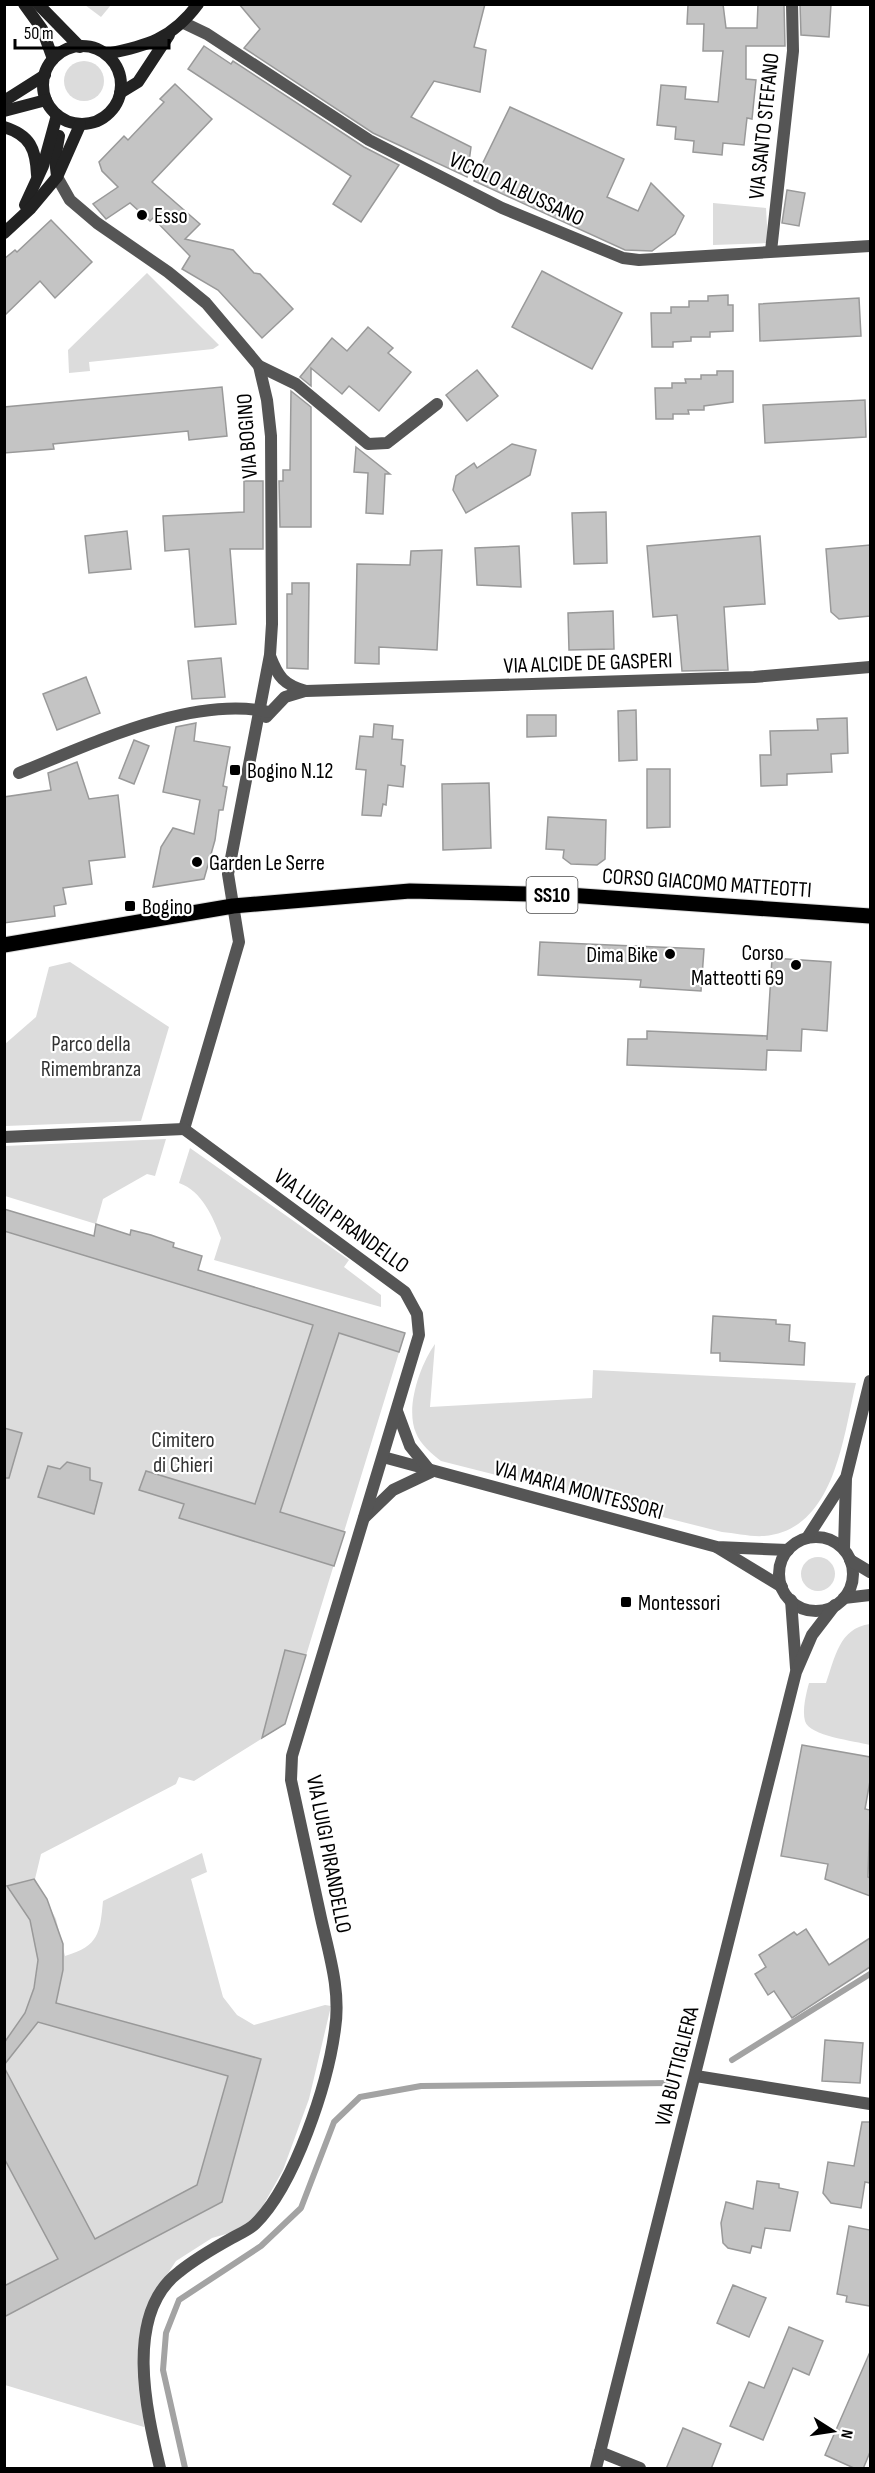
<svg xmlns="http://www.w3.org/2000/svg" width="875" height="2473" viewBox="0 0 875 2473" font-family="'Sofia Sans Condensed',sans-serif">
<style>
.green{fill:#dcdcdc}
.lines{fill:none;stroke-linecap:round;stroke-linejoin:round}
.stream{stroke:#a3a3a3;stroke-width:6}
.building{fill:#c4c4c4;stroke:#999;stroke-width:1.5}
.primary-casing{stroke:#dbdbdb;stroke-width:17}
.street{stroke:#555;stroke-width:12}
.secondary{stroke:#222;stroke-width:12}
.primary{stroke:#000;stroke-width:15}
.poi-dot{fill:#000;stroke:#fff;stroke-width:2}
.labels{text-anchor:middle;stroke-width:4.5;stroke-linejoin:round;paint-order:stroke}
.shield{fill:#fff;stroke:#4c4c4c;stroke-width:1.5}
.shield-label{font-size:21px;font-weight:bold;fill:#000}
.street-label{font-size:22px;fill:#000;stroke:#fff}
.poi-label{font-size:22px;fill:#000;stroke:#fff;text-anchor:start}
.park-label{font-size:22px;fill:#333;stroke:#fff}
</style>
<rect width="100%" height="100%" fill="#fff"/>
<!-- green -->
<g class="green">
<path d="M 85,5 L 111,5 L 101,17 Z"/>
<circle cx="84" cy="81" r="20"/>
<path d="M 713,203 L 766,208 L 768,243 L 713,245 Z"/>
<path d="M 147,273 L 219,345 L 213,349 L 89,362 L 90,371 L 69,373 L 68,350 Z"/>
<path d="M 70,962 L 169,1027 L 141,1121 L 5,1126 L 5,1044 L 36,1017 L 49,967 Z"/>
<path d="M 166,1139 L 155,1176 L 147,1174 L 103,1199 L 96,1224 L 5,1196 L 5,1146 Z"/>
<path d="M 190,1148 L 349,1260 L 344,1267 L 381,1295 L 381,1307 L 214,1260 L 221,1238 C 213,1217 202,1191 179,1183 Z"/>
<path d="M 4,1210 L 405,1333 L 285,1724 L 194,1781 L 179,1777 L 176,1784 L 41,1854 L 35,1879 L 56,1919 L 65,1956 C 99,1946 100,1933 103,1901 L 202,1853 L 207,1872 L 191,1879 L 223,1997 L 237,2015 L 254,2025 L 325,2005 L 331,2006 L 309,2099 L 283,2170 L 251,2227 L 212,2238 L 176,2261 L 153,2296 L 138,2364 L 144,2427 L 5,2385 Z"/>
<path d="M 435,1344 L 430,1407 L 592,1398 L 593,1370 L 856,1383 C 843,1437 835,1530 764,1536 C 751,1537 735,1533 722,1532 L 441,1461 C 432,1454 420,1444 416,1433 C 405,1408 420,1365 435,1344 Z"/>
<circle cx="818" cy="1574" r="17"/>
<path d="M 870,1624 L 870,1745 C 855,1741 809,1736 805,1721 C 802,1710 806,1694 809,1683 L 826,1683 C 835,1658 839,1628 870,1624 Z"/>
</g>
<g class="lines">
<!-- stream -->
<g class="stream">
<path d="M 732,2060 L 870,1974"/>
<path d="M 185,2468 L 163,2370 L 166,2333 L 179,2300 L 261,2246 L 301,2208 L 334,2122 L 360,2097 L 421,2086 L 670,2083"/>
</g>
</g>
<!-- building -->
<g class="building">
<path d="M 239,4 L 485,4 L 474,47 L 486,50 L 480,92 L 434,81 L 411,117 L 471,147 L 467,177 L 373,133 L 244,48 L 260,29 Z"/>
<path d="M 723,4 L 726,28 L 757,28 L 758,4 L 784,4 L 785,46 L 746,46 L 746,79 L 756,80 L 752,119 L 747,118 L 744,145 L 723,143 L 722,155 L 693,152 L 694,141 L 675,139 L 676,127 L 657,125 L 661,85 L 686,87 L 685,99 L 718,102 L 723,51 L 703,51 L 704,24 L 687,24 L 688,5 Z"/>
<path d="M 800,4 L 831,4 L 829,37 L 801,35 Z"/>
<path d="M 204,46 L 231,64 L 233,61 L 364,147 L 399,165 L 361,222 L 333,204 L 351,176 L 188,69 Z"/>
<path d="M 175,84 L 212,119 L 152,182 L 200,224 L 185,239 L 233,250 L 254,273 L 260,274 L 293,309 L 262,338 L 218,290 L 182,269 L 190,256 L 153,218 L 150,221 L 130,203 L 106,219 L 93,204 L 118,187 L 102,171 L 99,162 L 124,136 L 128,140 L 164,102 L 160,99 Z"/>
<path d="M 510,107 L 624,159 L 607,197 L 638,211 L 651,183 L 684,216 L 675,234 L 652,251 L 625,250 L 474,181 Z"/>
<path d="M 787,190 L 805,193 L 799,226 L 782,223 Z"/>
<path d="M 51,220 L 92,262 L 55,298 L 40,281 L 4,316 L 4,259 L 15,250 L 17,252 Z"/>
<path d="M 542,271 L 622,313 L 592,369 L 512,327 Z"/>
<path d="M 728,295 L 728,305 L 733,305 L 733,331 L 710,332 L 710,337 L 691,337 L 691,341 L 673,342 L 673,347 L 652,347 L 651,313 L 671,313 L 671,307 L 689,307 L 689,301 L 708,301 L 708,296 Z"/>
<path d="M 859,298 L 861,336 L 760,341 L 759,304 Z"/>
<path d="M 368,327 L 393,348 L 388,353 L 411,372 L 379,411 L 349,386 L 342,394 L 311,368 L 311,386 L 300,377 L 332,338 L 347,351 Z"/>
<path d="M 477,370 L 498,396 L 467,421 L 446,395 Z"/>
<path d="M 717,371 L 733,371 L 733,402 L 704,406 L 704,410 L 688,410 L 689,414 L 673,414 L 673,419 L 656,419 L 655,388 L 672,388 L 672,383 L 686,383 L 685,379 L 701,379 L 701,375 L 717,375 Z"/>
<path d="M 222,387 L 227,436 L 189,440 L 188,431 L 53,444 L 54,449 L 4,453 L 4,407 Z"/>
<path d="M 291,391 L 311,407 L 311,527 L 280,527 L 279,481 L 283,481 L 283,470 L 290,470 Z"/>
<path d="M 865,400 L 866,437 L 765,443 L 763,405 Z"/>
<path d="M 512,444 L 536,450 L 530,475 L 466,513 L 453,490 L 456,476 L 474,463 L 477,468 Z"/>
<path d="M 356,447 L 390,474 L 385,474 L 383,514 L 366,513 L 368,473 L 354,472 Z"/>
<path d="M 244,481 L 263,481 L 263,549 L 230,549 L 236,624 L 195,627 L 189,549 L 165,551 L 163,516 L 244,512 Z"/>
<path d="M 606,512 L 607,563 L 574,564 L 572,513 Z"/>
<path d="M 127,531 L 131,569 L 89,573 L 85,536 Z"/>
<path d="M 760,536 L 765,604 L 724,607 L 728,670 L 682,671 L 677,615 L 653,617 L 647,546 Z"/>
<path d="M 870,545 L 870,616 L 839,619 L 831,612 L 826,549 Z"/>
<path d="M 519,546 L 521,587 L 477,585 L 475,548 Z"/>
<path d="M 442,550 L 437,650 L 379,647 L 379,664 L 355,663 L 357,564 L 410,565 L 411,551 Z"/>
<path d="M 292,583 L 309,583 L 308,669 L 287,668 L 287,594 L 292,594 Z"/>
<path d="M 613,611 L 614,649 L 569,650 L 568,613 Z"/>
<path d="M 221,658 L 225,697 L 192,699 L 188,661 Z"/>
<path d="M 86,677 L 100,713 L 57,730 L 43,694 Z"/>
<path d="M 636,710 L 637,760 L 619,761 L 618,711 Z"/>
<path d="M 527,715 L 556,715 L 556,736 L 527,737 Z"/>
<path d="M 847,718 L 848,753 L 831,754 L 832,772 L 787,774 L 787,785 L 761,786 L 760,755 L 771,755 L 770,731 L 818,730 L 817,719 Z"/>
<path d="M 196,723 L 194,741 L 230,747 L 223,786 L 227,787 L 223,810 L 219,810 L 215,840 L 204,879 L 153,887 L 161,847 L 173,828 L 194,834 L 200,800 L 163,792 L 176,727 Z"/>
<path d="M 374,724 L 393,726 L 392,739 L 403,740 L 401,765 L 405,766 L 403,787 L 388,785 L 386,805 L 383,804 L 381,816 L 362,815 L 366,770 L 356,769 L 360,736 L 373,737 Z"/>
<path d="M 134,740 L 149,746 L 134,784 L 119,778 Z"/>
<path d="M 77,762 L 89,799 L 118,795 L 125,857 L 89,861 L 92,884 L 63,888 L 66,904 L 54,906 L 55,916 L 4,923 L 4,797 L 51,790 L 48,773 Z"/>
<path d="M 647,769 L 670,769 L 670,827 L 647,828 Z"/>
<path d="M 489,783 L 491,848 L 443,850 L 442,784 Z"/>
<path d="M 548,817 L 606,820 L 605,859 L 597,865 L 571,864 L 563,858 L 564,850 L 546,849 Z"/>
<path d="M 540,942 L 704,949 L 701,991 L 640,987 L 641,980 L 538,975 Z"/>
<path d="M 772,958 L 831,962 L 827,1031 L 802,1029 L 801,1051 L 767,1050 L 766,1070 L 627,1065 L 628,1039 L 647,1039 L 647,1031 L 767,1036 L 767,1040 Z"/>
<path d="M 4,1209 L 94,1236 L 96,1224 L 130,1235 L 131,1230 L 151,1235 L 174,1243 L 173,1247 L 202,1256 L 198,1270 L 405,1333 L 399,1352 L 339,1333 L 280,1512 L 345,1532 L 334,1566 L 179,1518 L 184,1504 L 139,1490 L 146,1471 L 255,1504 L 313,1325 L 4,1231 Z"/>
<path d="M 713,1316 L 776,1320 L 776,1324 L 790,1325 L 789,1341 L 805,1343 L 804,1365 L 720,1361 L 720,1353 L 711,1353 Z"/>
<path d="M 4,1428 L 22,1433 L 9,1478 L 4,1478 Z"/>
<path d="M 67,1462 L 90,1468 L 90,1480 L 102,1483 L 94,1514 L 38,1497 L 48,1466 L 60,1469 Z"/>
<path d="M 285,1650 L 306,1655 L 285,1724 L 262,1738 Z"/>
<path d="M 802,1745 L 870,1757 L 870,1781 L 865,1809 L 870,1810 L 868,1877 L 870,1878 L 870,1896 L 825,1879 L 828,1864 L 781,1856 Z"/>
<path d="M 34,1879 L 47,1899 L 63,1944 L 63,1970 L 56,2003 L 261,2059 L 222,2202 L 4,2317 L 4,2286 L 58,2259 L 4,2158 L 4,2067 L 95,2239 L 197,2185 L 228,2076 L 38,2022 L 4,2065 L 4,2043 L 25,2013 L 34,1988 L 38,1960 L 30,1920 L 7,1886 Z"/>
<path d="M 806,1929 L 829,1965 L 870,1938 L 870,1967 L 792,2018 L 774,1991 L 768,1995 L 755,1974 L 766,1967 L 759,1955 L 794,1932 L 797,1935 Z"/>
<path d="M 825,2040 L 863,2043 L 860,2083 L 822,2081 Z"/>
<path d="M 862,2122 L 870,2122 L 870,2183 L 865,2182 L 861,2208 L 831,2203 L 823,2193 L 828,2162 L 854,2166 Z"/>
<path d="M 757,2181 L 779,2184 L 779,2188 L 798,2192 L 790,2231 L 765,2228 L 761,2248 L 752,2246 L 750,2253 L 728,2248 L 723,2243 L 721,2223 L 726,2202 L 753,2209 Z"/>
<path d="M 849,2226 L 870,2230 L 870,2306 L 846,2302 L 847,2296 L 837,2294 Z"/>
<path d="M 733,2285 L 766,2298 L 749,2337 L 717,2323 Z"/>
<path d="M 789,2327 L 823,2341 L 809,2375 L 793,2368 L 763,2440 L 730,2426 L 749,2382 L 764,2388 Z"/>
<path d="M 870,2352 L 870,2452 L 863,2469 L 856,2469 L 825,2455 Z"/>
<path d="M 683,2428 L 721,2444 L 711,2469 L 666,2469 Z"/>
</g>
<g class="lines">
<!-- primary casing -->
<g class="primary-casing">
<path id="primary" d="M 4,945 L 233,906 L 410,891 L 568,895 L 870,916"/>
</g>
<!-- street -->
<g class="street">
<path d="M 184,23 L 207,34 L 369,140 L 502,208 L 623,258 L 639,260 L 870,246"/>
<path d="M 57,177 L 70,200 L 97,223 L 168,272 L 206,303 L 259,366 L 267,400 L 271,436 L 272,624 L 270,655 L 228,874 L 239,942 L 184,1129"/>
<path d="M 771,251 L 793,51 L 792,4"/>
<path d="M 259,366 L 296,384 L 368,444 L 387,443 L 437,404"/>
<path d="M 270,656 C 278,677 284,685 306,691 L 754,677 L 870,667"/>
<path d="M 266,717 L 285,697 L 305,691"/>
<path d="M 19,773 C 89,745 192,695 269,712"/>
<path d="M 4,1137 L 184,1129"/>
<path d="M 383,1457 L 717,1547 L 788,1550"/>
<path d="M 364,1518 L 393,1490 L 431,1472 L 410,1446 L 397,1411"/>
<circle cx="816" cy="1574" r="37"/>
<path d="M 807,1538 L 845,1479"/>
<path d="M 718,1548 L 782,1587"/>
<path d="M 844,1549 L 846,1478 L 870,1381"/>
<path d="M 850,1560 L 870,1572"/>
<path d="M 844,1598 L 870,1595"/>
<path d="M 791,1600 L 796,1668"/>
<path d="M 696,2076 L 870,2104"/>
<path d="M 600,2452 L 640,2468"/>
<path d="M 160,2468 C 147,2413 123,2314 179,2272 C 195,2259 214,2248 232,2238 C 239,2234 249,2230 255,2224 C 295,2185 328,2083 335,2029 C 341,1991 329,1954 321,1918 C 311,1872 301,1826 291,1780 L 292,1756 L 419,1335 L 417,1314 L 405,1292 L 184,1129"/>
<path d="M 596,2468 L 796,1672 L 812,1635 L 835,1605"/>
</g>
<!-- secondary -->
<g class="secondary">
<path d="M 24,4 L 42,29 L 53,59"/>
<path d="M 38,4 L 80,47"/>
<circle cx="82" cy="85" r="39"/>
<path d="M 106,54 C 147,46 172,39 198,4"/>
<path d="M 120,93 L 138,82 L 169,35"/>
<path d="M 4,101 L 45,75"/>
<path d="M 4,111 L 46,100"/>
<path d="M 4,127 C 30,135 36,149 37,175"/>
<path d="M 57,176 L 55,159 L 59,136"/>
<path d="M 25,205 L 43,166 L 57,115"/>
<path d="M 4,233 L 31,208 L 57,177 L 80,125"/>
</g>
<!-- primary -->
<use href="#primary" class="primary"/>
</g>
<!-- markers -->
<g class="poi-dot">
<circle cx="142" cy="215" r="6"/>
<rect x="229" y="764" width="12" height="12" rx="3"/>
<circle cx="197" cy="862" r="6"/>
<rect x="124" y="900" width="12" height="12" rx="3"/>
<circle cx="670" cy="954" r="6"/>
<circle cx="796" cy="965" r="6"/>
<rect x="620" y="1596" width="12" height="12" rx="3"/>
</g>
<g class="labels">
<!-- shield labels -->
<rect class="shield" x="526.5" y="877" width="51" height="36" rx="4.5"/>
<g class="shield-label">
<text x="552" y="902">SS10</text>
</g>
<!-- street labels -->
<g class="street-label">
<text transform="translate(763 126) rotate(-84)" y="8">VIA SANTO STEFANO</text>
<text transform="translate(517 188) rotate(25)" y="8">VICOLO ALBUSSANO</text>
<text transform="translate(246 436) rotate(-94)" y="8">VIA BOGINO</text>
<text transform="translate(588 662) rotate(-2)" y="8">VIA ALCIDE DE GASPERI</text>
<text transform="translate(707 882) rotate(4)" y="8">CORSO GIACOMO MATTEOTTI</text>
<text transform="translate(342 1220) rotate(36)" y="8">VIA LUIGI PIRANDELLO</text>
<text transform="translate(579 1489) rotate(15)" y="8">VIA MARIA MONTESSORI</text>
<text transform="translate(330 1854) rotate(79)" y="8">VIA LUIGI PIRANDELLO</text>
<text transform="translate(676 2066) rotate(-76)" y="8">VIA BUTTIGLIERA</text>
</g>
<!-- poi labels -->
<g class="poi-label">
<text x="154" y="223">Esso</text>
<text x="247" y="778">Bogino N.12</text>
<text x="209" y="870">Garden Le Serre</text>
<text x="142" y="914">Bogino</text>
<text x="784" y="960" text-anchor="end">Corso<tspan x="784" dy="25">Matteotti 69</tspan></text>
<text x="658" y="962" text-anchor="end">Dima Bike</text>
<text x="638" y="1610">Montessori</text>
</g>
<!-- park labels -->
<g class="park-label">
<text x="91" y="1051">Parco della<tspan x="91" dy="25">Rimembranza</tspan></text>
<text x="183" y="1447">Cimitero<tspan x="183" dy="25">di Chieri</tspan></text>
</g>
</g>
<!-- border -->
<rect width="875" height="2473" fill="none" stroke="#000000" stroke-width="12"/>
<!-- north arrow -->
<g transform="translate(833 2431) rotate(102)" stroke="#ffffff" stroke-width="4.5" paint-order="stroke">
<path d="M0-4.5L10 22L0 15L-10 22Z" fill="#000000"/>
<text y="-9" font-size="16" font-weight="bold" text-anchor="middle" fill="#000000">N</text>
</g>
<!-- scale -->
<path d="M15 39v9h154v-9" fill="none" stroke="#000000" stroke-width="3"/>
<text x="24" y="39" font-size="18" fill="#000000" stroke="#ffffff" stroke-width="4.5" paint-order="stroke">50 m</text>
</svg>
